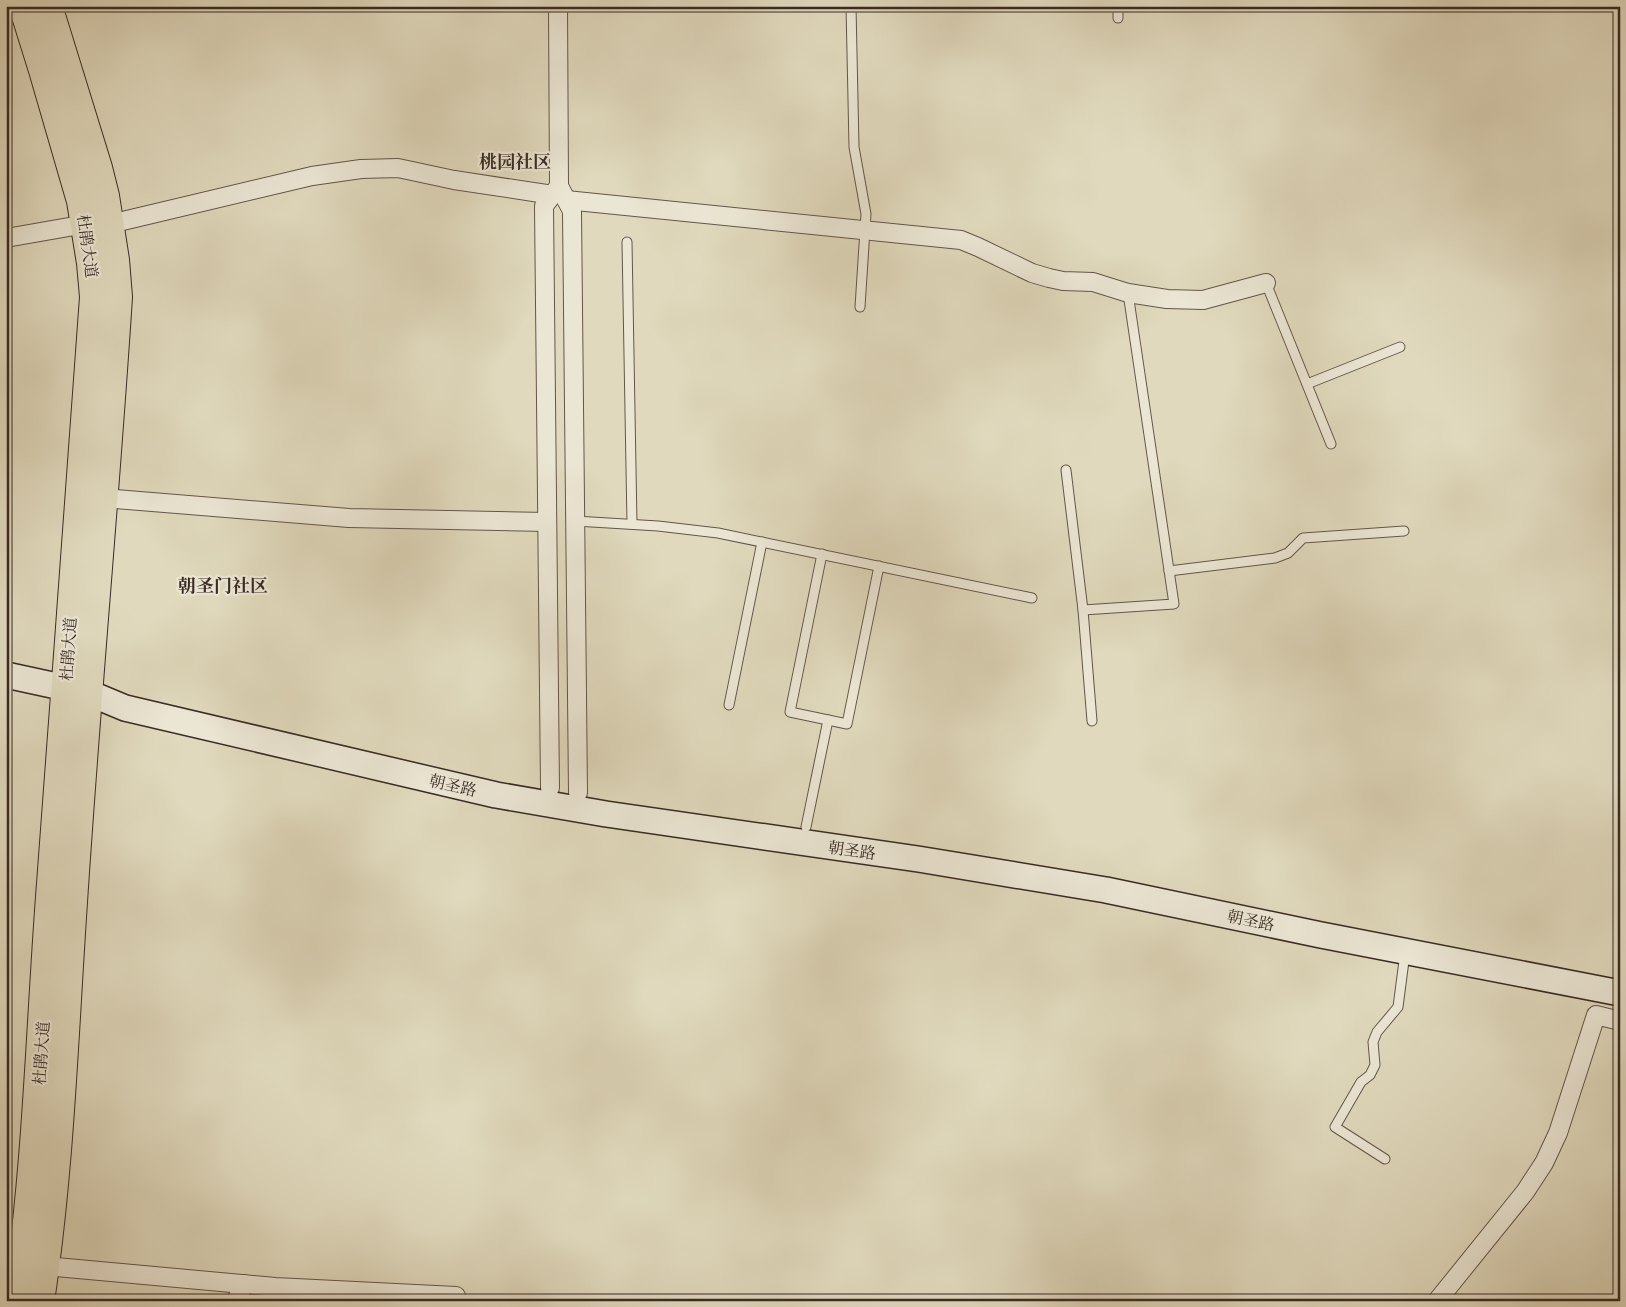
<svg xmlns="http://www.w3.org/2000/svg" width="1626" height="1307" viewBox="0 0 1626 1307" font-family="'EB Garamond','Noto Serif SC',serif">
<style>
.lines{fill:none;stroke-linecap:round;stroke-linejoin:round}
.lane-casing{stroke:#63564a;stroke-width:11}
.street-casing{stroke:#63564a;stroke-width:20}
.secondary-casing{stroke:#392b24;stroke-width:28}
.highway-casing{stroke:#392b24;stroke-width:30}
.lane{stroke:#ebe6d4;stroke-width:9}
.street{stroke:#ebe6d4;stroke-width:18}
.secondary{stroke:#ebe6d4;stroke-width:25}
.highway{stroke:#e0d9bd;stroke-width:28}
.labels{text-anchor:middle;stroke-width:4.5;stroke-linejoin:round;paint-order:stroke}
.street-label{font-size:16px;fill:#392b24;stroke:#ebe6d4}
.neighbourhood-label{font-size:18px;font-weight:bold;fill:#392b24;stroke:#ebe6d4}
</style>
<rect width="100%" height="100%" fill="#e0d9bd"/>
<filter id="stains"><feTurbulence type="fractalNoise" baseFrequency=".004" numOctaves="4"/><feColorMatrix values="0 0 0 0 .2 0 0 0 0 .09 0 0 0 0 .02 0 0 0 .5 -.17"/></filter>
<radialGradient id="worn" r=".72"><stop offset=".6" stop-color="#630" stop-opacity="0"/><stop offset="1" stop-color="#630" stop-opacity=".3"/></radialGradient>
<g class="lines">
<!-- lane casing -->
<g class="lane-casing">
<g id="lane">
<path d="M 851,6 L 854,147 L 866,214 L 860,307"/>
<path d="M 1118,6 L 1118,18"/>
<path d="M 627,242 L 632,524"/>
<path d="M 1266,283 L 1331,444"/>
<path d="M 1307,384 L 1400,347"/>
<path d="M 1066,470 L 1083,610 L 1092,721"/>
<path d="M 575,521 L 658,526 L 718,533 L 1032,598"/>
<path d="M 822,554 L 790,712 L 847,724 L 879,566"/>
<path d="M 1169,571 L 1275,558 L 1288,553 L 1303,538 L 1404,531"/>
<path d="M 1083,610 L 1174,604 L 1128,293"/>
<path d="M 729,705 L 762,542"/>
<path d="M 806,827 L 828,720"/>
<path d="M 1385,1159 L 1335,1127 L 1361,1082 L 1370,1075 L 1375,1065 L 1373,1042 L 1377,1032 L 1398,1007 L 1405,953"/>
</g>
</g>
<!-- street casing -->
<g class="street-casing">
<g id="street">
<path d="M 558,6 L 559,186 L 572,211 L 578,793"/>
<path d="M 566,200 L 961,240 L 978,247 L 1032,273 L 1049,278 L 1063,281 L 1093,282 L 1128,293 L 1167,299 L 1203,300 L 1266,283"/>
<path d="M 110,224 L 312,176 L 361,169 L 398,168 L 454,180 L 553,195"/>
<path d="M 6,238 L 86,224"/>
<path d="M 103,498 L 349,518 L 547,522"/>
<path d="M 550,788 L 544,206 L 559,186"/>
<path d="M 45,1266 L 275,1287 L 456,1296"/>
<path d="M 236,1301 L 244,1284"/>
<path d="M 1437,1301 L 1525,1192 L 1544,1163 L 1558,1133 L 1596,1015 L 1620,1021"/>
</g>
</g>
<!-- secondary casing -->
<g class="secondary-casing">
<path id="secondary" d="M 6,675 L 89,693 L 125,708 L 496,795 L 606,814 L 918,859 L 1106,890 L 1321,935 L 1620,993"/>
</g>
<!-- highway casing -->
<g class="highway-casing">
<g id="highway">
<path d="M 17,1301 C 37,1167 40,1032 50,897 C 64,697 81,497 94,297 L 91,263 L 81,201 L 43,70 L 23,6"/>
<path d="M 40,1301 C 60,1169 64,1035 73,902 C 86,700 105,499 118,297 L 115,260 L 105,196 L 98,168 L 48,6"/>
</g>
</g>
<!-- lane -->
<use href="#lane" class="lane"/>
<!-- street -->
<use href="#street" class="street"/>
<!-- secondary -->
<use href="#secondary" class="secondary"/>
<!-- highway -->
<use href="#highway" class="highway"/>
</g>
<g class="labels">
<!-- street labels -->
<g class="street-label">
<text transform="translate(88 246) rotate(82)" y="6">杜鹃大道</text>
<text transform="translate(68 649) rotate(-86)" y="6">杜鹃大道</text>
<text transform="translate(453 785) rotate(13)" y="6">朝圣路</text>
<text transform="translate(852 850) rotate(8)" y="6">朝圣路</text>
<text transform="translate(1251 920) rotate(12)" y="6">朝圣路</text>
<text transform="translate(41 1053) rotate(-86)" y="6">杜鹃大道</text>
</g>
<!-- neighbourhood labels -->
<g class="neighbourhood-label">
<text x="515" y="168">桃园社区</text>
<text x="223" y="592">朝圣门社区</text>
</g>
</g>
<!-- margin -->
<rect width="1626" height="1307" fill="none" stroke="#e0d9bd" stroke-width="25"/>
<rect x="8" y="8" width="1611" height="1292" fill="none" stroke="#392b24" stroke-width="2.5"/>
<rect x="12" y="12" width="1601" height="1282" fill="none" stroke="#392b24"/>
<rect width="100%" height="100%" filter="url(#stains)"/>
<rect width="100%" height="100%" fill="url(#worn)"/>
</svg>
